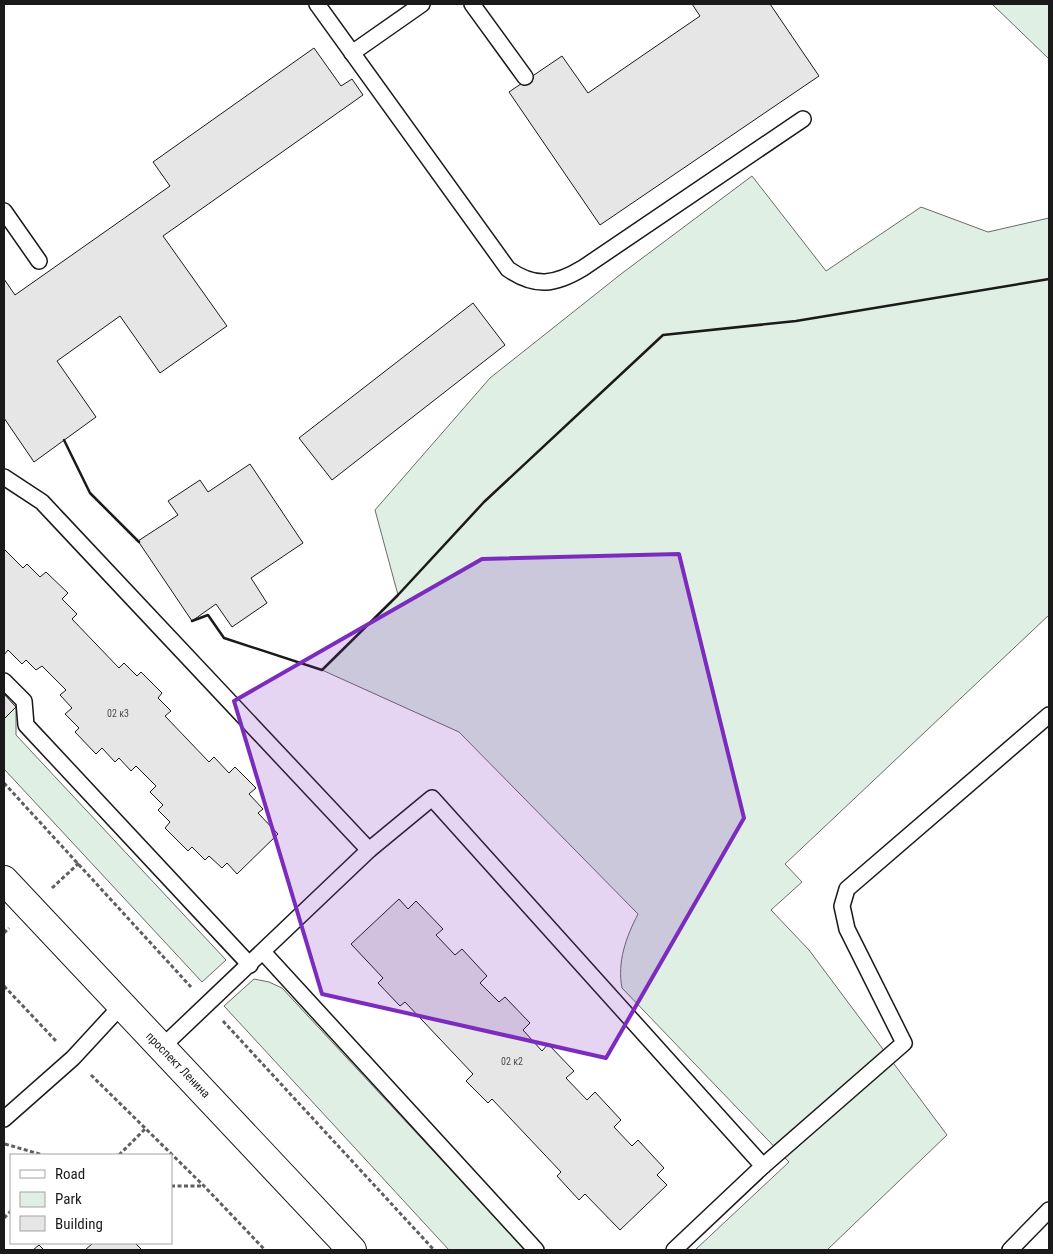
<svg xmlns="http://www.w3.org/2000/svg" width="1053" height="1254" viewBox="0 0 1053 1254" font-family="'Roboto Condensed',sans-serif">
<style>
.green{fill:#e0efe3;stroke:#6a6a6a}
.building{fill:#e6e6e6;stroke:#1a1a1a}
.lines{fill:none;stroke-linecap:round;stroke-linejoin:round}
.lane-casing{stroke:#1a1a1a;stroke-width:18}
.secondary-casing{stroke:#1a1a1a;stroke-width:30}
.path{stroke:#5f5f5f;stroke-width:3;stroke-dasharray:4 2.5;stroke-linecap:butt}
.lane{stroke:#fff;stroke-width:15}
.secondary{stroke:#fff;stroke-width:28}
.wall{stroke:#1a1a1a;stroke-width:2.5}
.marked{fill:#7b2cbf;fill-opacity:0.2;stroke:#7b2cbf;stroke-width:4;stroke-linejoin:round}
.labels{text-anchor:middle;stroke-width:4;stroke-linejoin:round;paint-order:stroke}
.number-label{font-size:10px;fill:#4d4d4d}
.street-label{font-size:12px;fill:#1a1a1a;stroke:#fff}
</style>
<rect width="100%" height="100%" fill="#fff"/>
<!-- green -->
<g class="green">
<path d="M 992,4 L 1049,4 L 1049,59 Z"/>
<path d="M 752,176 L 826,271 L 921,207 L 988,232 L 1049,218 L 1049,615 L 785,864 L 802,882 L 771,910 L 809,950 L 947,1135 L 827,1250 L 695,1250 L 789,1162 L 622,988 C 617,962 626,937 638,914 L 459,732 L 322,670 L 398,595 L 375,510 L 490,378 L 621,274 Z"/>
<path d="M 16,707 L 16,735 L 226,960 L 202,982 L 4,769 L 4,719 Z"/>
<path d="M 254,979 L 269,982 L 282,988 L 525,1250 L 449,1250 L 224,1006 Z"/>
</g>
<!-- building -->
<g class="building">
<path d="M 692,4 L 770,4 L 819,76 L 600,225 L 509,92 L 562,56 L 588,93 L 700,16 Z"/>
<path d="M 314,48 L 341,86 L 352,79 L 363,95 L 163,236 L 227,326 L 160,373 L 120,316 L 57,361 L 96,417 L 34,462 L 4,418 L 4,279 L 15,295 L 170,186 L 153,162 Z"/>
<path d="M 473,303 L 505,345 L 332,480 L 299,438 Z"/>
<path d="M 250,464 L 303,543 L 251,578 L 267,603 L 232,627 L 216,604 L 192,621 L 138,541 L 178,515 L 168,501 L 200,480 L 208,492 Z"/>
<path d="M 4,549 L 23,568 L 27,564 L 40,577 L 46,572 L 68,593 L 62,599 L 77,614 L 72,619 L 119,668 L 124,663 L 137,676 L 141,672 L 162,693 L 158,698 L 171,711 L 165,716 L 209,762 L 214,757 L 229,773 L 235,767 L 256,788 L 249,794 L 263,809 L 258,813 L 278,834 L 237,874 L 227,863 L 222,868 L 209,856 L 205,860 L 192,847 L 188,851 L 165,828 L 170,822 L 158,810 L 163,805 L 150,792 L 156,786 L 136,766 L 131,771 L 119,758 L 115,762 L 102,748 L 96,754 L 75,732 L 79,728 L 65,714 L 72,708 L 60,695 L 66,690 L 42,666 L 36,670 L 26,660 L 22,664 L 8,650 L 4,655 Z"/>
<path d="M 4,694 L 16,707 L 4,719 Z"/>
<path d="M 399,899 L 408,909 L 416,901 L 443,929 L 436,935 L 455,955 L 462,949 L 487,976 L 480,983 L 499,1002 L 505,997 L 530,1023 L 523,1030 L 542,1051 L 548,1044 L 574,1071 L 566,1078 L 587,1100 L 595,1092 L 621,1120 L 614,1127 L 632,1146 L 638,1140 L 664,1168 L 657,1175 L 667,1185 L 620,1230 L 585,1194 L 579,1200 L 557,1176 L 561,1172 L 492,1099 L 488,1103 L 466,1081 L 473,1074 L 405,1002 L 400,1006 L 378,983 L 383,978 L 351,944 Z"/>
<path d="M 93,1243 L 135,1243 L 142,1250 L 85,1250 Z"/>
<path d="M 39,1245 L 44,1250 L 33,1250 Z"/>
</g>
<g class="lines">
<!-- lane casing -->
<g class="lane-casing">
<g id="lane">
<path d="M 317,4 L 508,269 C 535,288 555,285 583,268 L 803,119"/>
<path d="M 472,4 L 525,77"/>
<path d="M 352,53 L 422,4"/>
<path d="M 4,211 L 39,261"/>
<path d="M 4,477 L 42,502 L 56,517 L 369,850"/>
<path d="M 4,681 L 24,701 L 26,725 L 250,965"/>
<path d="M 263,952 L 536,1250"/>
<path d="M 162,1047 L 369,850 L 432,798 L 763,1166 L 674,1250"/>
<path d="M 4,1119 L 73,1058 L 121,1006"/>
<path d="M 763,1166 L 904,1043 L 847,929 L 842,906 L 847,889 L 1049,715"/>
<path d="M 1010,1250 L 1049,1210"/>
</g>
</g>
<!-- secondary casing -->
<g class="secondary-casing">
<path id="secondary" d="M 4,880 L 352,1250"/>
</g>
<!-- path -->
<g class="path">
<path d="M 4,783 L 191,987"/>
<path d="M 52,888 L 79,863"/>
<path d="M 4,933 L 9,928"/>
<path d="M 4,986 L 56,1041"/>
<path d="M 223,1021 L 434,1250"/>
<path d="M 91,1075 L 204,1186 L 265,1250"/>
<path d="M 5,1144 L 43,1155"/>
<path d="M 119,1155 L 145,1129"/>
<path d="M 171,1186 L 203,1186"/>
<path d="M 4,1218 L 11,1211"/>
</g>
<!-- lane -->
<use href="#lane" class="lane"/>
<!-- secondary -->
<use href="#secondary" class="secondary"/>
<!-- wall -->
<g class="wall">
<path d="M 64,440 L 90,493 L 139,542"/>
<path d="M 192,621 L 208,615 L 224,638 L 322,670 L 398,595 L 484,502 L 663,335 L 796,321 L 1049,279"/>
</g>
</g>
<!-- marked area -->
<path class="marked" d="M 679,554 L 744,818 L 606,1058 L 322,994 L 234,701 L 482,559 Z"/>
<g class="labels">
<!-- number labels -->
<g class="number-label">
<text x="118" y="717">02 к3</text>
<text x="512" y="1065">02 к2</text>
</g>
<!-- street labels -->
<g class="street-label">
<text transform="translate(178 1065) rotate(46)" y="4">проспект Ленина</text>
</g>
</g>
<!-- border -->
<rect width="1053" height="1254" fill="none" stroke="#1a1a1a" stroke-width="10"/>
<!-- legend -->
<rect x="10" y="1154" width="162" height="90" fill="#ffffff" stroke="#a3a3a3"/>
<rect x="20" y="1170" width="25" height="8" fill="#ffffff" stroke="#a3a3a3"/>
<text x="55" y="1179" font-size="15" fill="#1a1a1a">Road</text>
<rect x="20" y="1192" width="25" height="15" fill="#e0efe3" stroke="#a3a3a3"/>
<text x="55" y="1204" font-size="15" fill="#1a1a1a">Park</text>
<rect x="20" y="1216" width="25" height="15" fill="#e6e6e6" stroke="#a3a3a3"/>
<text x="55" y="1229" font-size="15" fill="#1a1a1a">Building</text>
</svg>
